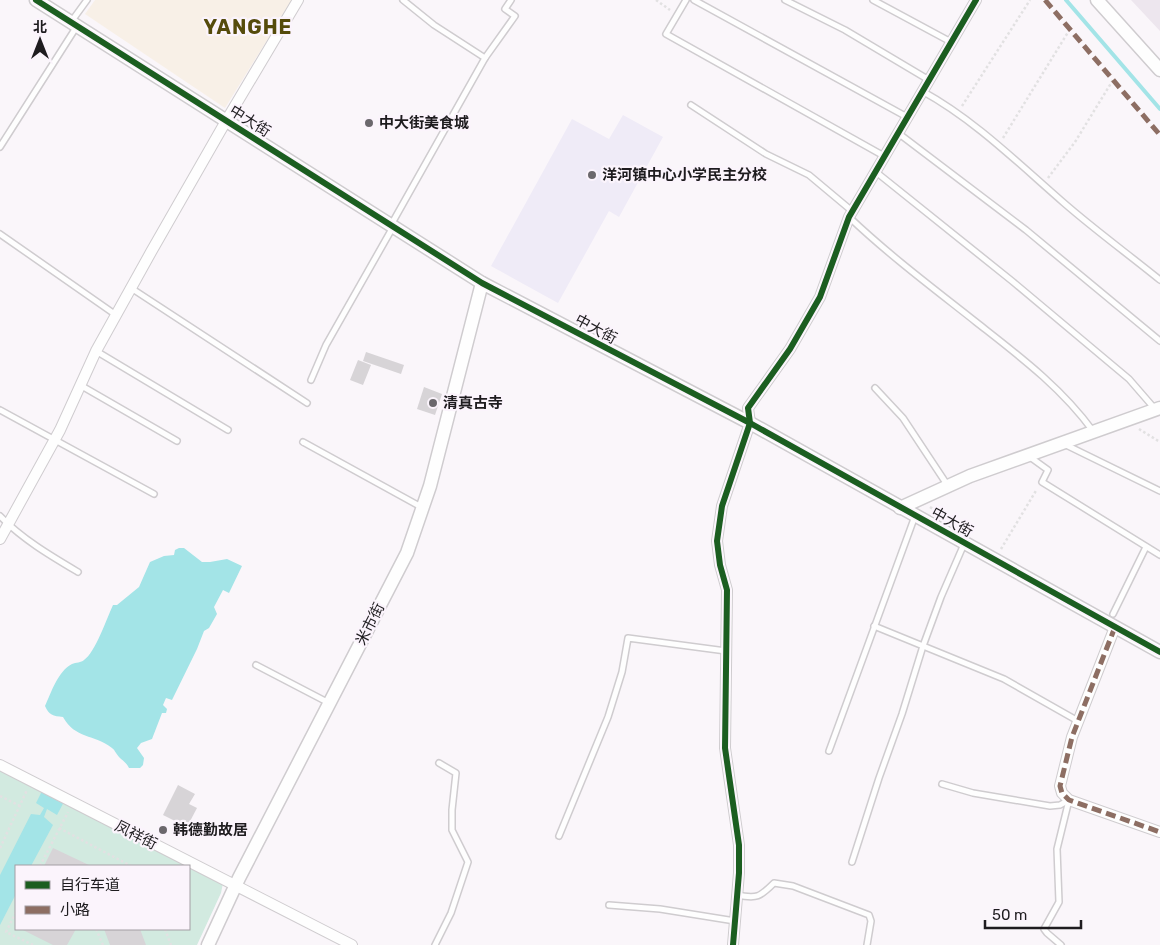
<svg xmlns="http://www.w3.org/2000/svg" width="1160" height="945" viewBox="0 0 1160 945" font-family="Rubik,'Noto Sans SC',sans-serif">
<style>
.commercial{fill:#f8f0e7}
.built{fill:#ede6ee}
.education{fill:#efebf7}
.green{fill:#d2eae0;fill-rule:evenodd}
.water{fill:#a3e4e7}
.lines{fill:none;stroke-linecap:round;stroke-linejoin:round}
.stream{stroke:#a3e4e7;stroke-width:4}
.building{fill:#d7d4d7}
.service-casing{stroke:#cfcccf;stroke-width:8}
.minor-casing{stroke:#cfcccf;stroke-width:12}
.tertiary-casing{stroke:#cfcccf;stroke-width:15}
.path{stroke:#e2e1e2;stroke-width:2.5;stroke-dasharray:2.5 2.5;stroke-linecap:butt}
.service{stroke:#fefefe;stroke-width:5}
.minor{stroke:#fefefe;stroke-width:10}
.tertiary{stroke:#fefefe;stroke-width:12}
.quiet{stroke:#8d6e63;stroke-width:5;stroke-dasharray:10 5;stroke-linecap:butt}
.cycleway-casing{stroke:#fbf4fc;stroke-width:9}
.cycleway{stroke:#1b5e20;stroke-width:6}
.poi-dot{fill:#6b686c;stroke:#fbf4fc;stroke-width:2}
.labels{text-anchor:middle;stroke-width:4.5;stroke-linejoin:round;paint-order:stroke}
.street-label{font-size:15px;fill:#1e1c1f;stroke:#fbf4fc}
.poi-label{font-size:15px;font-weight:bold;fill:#1e1c1f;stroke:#fbf4fc;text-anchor:start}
.district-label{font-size:20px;font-weight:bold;letter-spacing:1px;fill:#554b0b;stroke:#fbf4fc}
</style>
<rect width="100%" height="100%" fill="#faf6fa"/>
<!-- commercial -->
<path class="commercial" d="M 95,0 L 292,0 L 225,108 L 85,14 Z"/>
<!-- built -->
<path class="built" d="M 1131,0 L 1160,0 L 1160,31 Z"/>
<!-- education -->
<path class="education" d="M 623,115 L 663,137 L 619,217 L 609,211 L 558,303 L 491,266 L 572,119 L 609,139 Z"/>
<!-- green -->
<path class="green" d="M 0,764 L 224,878 L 221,893 L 197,945 L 0,945 ZM 16,866 L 189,866 L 189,929 L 16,929 Z"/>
<!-- water -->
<g class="water">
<path d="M 179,548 L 184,548 L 202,562 L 210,562 L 227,559 L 242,566 L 229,593 L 223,590 L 214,607 L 217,614 L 209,628 L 204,631 L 197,649 L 172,700 L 166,698 L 163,705 L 167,709 L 166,713 L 162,713 L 152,739 L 141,743 L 137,748 L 144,758 L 143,765 L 140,768 L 129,768 C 126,762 123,761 119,757 C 116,754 115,750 112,748 C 94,734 75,739 63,717 C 53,716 49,715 45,706 C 51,693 58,671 72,664 C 76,662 81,663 84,660 C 95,653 107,618 113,605 L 117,605 L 139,587 L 150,562 L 164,556 L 174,555 L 175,550 Z"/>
<path d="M 43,789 L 65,800 L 57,815 L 47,809 L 44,817 L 53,825 L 31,866 L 16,866 L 16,894 L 0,925 L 0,875 L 31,814 L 40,815 L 44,808 L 36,803 Z"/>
</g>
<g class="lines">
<!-- stream -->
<path class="stream" d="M 1066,0 L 1160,109"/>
</g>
<!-- building -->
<g class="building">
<path d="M 366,352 L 404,365 L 401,374 L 363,361 Z"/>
<path d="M 358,360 L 371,365 L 363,385 L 350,380 Z"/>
<path d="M 424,387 L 442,394 L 435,415 L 417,409 Z"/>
<path d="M 178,785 L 195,794 L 189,804 L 197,808 L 187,827 L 163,815 Z"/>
<path d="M 53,848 L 91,866 L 44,866 Z"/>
<path d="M 21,929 L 76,929 L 67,945 L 53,945 Z"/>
<path d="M 104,929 L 140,929 L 146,945 L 110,945 Z"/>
</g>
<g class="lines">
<!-- service casing -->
<g class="service-casing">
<g id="service">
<path d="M 403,0 L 434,25 L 485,58"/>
<path d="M 686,0 L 666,34 L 884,156"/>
<path d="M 694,0 L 907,117"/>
<path d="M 785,0 L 845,30 L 929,80"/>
<path d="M 873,0 L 951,42"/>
<path d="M 71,22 L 87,0"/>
<path d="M 922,91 C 975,120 1019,164 1064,203 C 1095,230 1128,254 1160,280"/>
<path d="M 691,105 L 766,154 L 809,175 L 852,211"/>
<path d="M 898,133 L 1026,230 L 1160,341"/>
<path d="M 0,147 L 77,26"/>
<path d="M 876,172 L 1012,281 L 1129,379 L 1155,409"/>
<path d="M 849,217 C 889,255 933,288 976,322 C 1018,355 1061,387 1093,431"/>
<path d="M 391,225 L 485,58 L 515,16 L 505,9 L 511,0"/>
<path d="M 0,234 L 116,315"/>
<path d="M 131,288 L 307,403"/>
<path d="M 96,351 L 228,430"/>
<path d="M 311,380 L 326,345 L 393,227"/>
<path d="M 80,385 L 177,441"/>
<path d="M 875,388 L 903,418 L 948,486"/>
<path d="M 0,410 L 154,494"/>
<path d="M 303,442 L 423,508"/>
<path d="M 1064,444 L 1160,491"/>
<path d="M 1030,457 L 1048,470 L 1042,482 L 1160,555"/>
<path d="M 0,516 C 22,539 51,556 78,572"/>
<path d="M 1113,614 L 1146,547"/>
<path d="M 874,626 L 1004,679 L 1078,721"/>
<path d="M 256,665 L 329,703"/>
<path d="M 829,751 L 915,516"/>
<path d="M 942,784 L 973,793 L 1050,806 L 1060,805 L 1069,800"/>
<path d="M 559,836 L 608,717 L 622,672 L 628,638 L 726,651"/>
<path d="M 852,862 L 879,778 L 902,714 L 923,646 L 941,597 L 964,544"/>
<path d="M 737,895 C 757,899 760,897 774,883 L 793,886 L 869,915 L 871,921 L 867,945"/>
<path d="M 609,905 L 660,909 L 735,921"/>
<path d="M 435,945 L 451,913 L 468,862 L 452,830 L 452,810 L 456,773 L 439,763"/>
<path d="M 1061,945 L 1047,933 L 1044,929 L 1059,902 L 1057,849 L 1069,800"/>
</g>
</g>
<!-- minor casing -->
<g class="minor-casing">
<g id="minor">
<path d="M 0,539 L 60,430 L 96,351 L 151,252 L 226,121 L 298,0"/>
<path d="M 1115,627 L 1072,737 L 1060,786 L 1062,793 L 1069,800 L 1160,832"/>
<path d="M 0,765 L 352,945"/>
<path d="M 733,945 L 739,873 L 739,845 L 725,748 L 727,590 L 720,565 L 717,541 L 722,506 L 750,423 L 748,408 L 790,349 L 820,297 L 849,217 L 976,0"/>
</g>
</g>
<!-- tertiary casing -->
<g class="tertiary-casing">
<g id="tertiary">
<path d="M 36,0 L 482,283 L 750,423 L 1160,652"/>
<path d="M 1097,0 L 1160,70"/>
<path d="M 900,508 L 970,476 L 1160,408"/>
<path d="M 208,945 L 239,878 L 407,553 L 430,486 L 482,283"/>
</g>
</g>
<!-- path -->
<g class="path">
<path d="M 656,0 L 670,10"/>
<path d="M 962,106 L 1030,0"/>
<path d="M 1003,138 L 1070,29"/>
<path d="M 1048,178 L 1075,142 L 1113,80"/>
<path d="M 1139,429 L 1160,442"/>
<path d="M 930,507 L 951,520"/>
<path d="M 1001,549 L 1037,489"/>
<path d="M 0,796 L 20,806"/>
<path d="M 59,828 L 131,866"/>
<path d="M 0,848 L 27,790"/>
<path d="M 40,866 L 68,812"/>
<path d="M 16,912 L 6,932 L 33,945"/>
<path d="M 96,929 L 103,945"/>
<path d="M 165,929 L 171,945"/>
</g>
<!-- service -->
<use href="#service" class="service"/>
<!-- minor -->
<use href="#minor" class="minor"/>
<!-- tertiary -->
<use href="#tertiary" class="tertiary"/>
<!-- quiet -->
<g class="quiet">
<path d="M 1045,0 L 1160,135"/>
<path d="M 1115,627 L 1072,737 L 1060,786 L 1062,793 L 1069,800 L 1160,832"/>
</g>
<!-- cycleway casing -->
<g class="cycleway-casing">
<g id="cycleway">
<path d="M 36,0 L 482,283 L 750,423 L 1160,652"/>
<path d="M 733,945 L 739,873 L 739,845 L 725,748 L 727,590 L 720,565 L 717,541 L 722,506 L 750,423 L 748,408 L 790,349 L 820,297 L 849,217 L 976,0"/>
</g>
</g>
<!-- cycleway -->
<use href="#cycleway" class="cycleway"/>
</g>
<!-- markers -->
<g class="poi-dot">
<circle cx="369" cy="123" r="5"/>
<circle cx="592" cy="175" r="5"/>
<circle cx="433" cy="403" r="5"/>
<circle cx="163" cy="830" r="5"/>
</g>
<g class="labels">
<!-- street labels -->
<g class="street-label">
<text transform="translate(250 121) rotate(32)" y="5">中大街</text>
<text transform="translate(596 329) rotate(28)" y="5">中大街</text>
<text transform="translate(952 522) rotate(29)" y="5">中大街</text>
<text transform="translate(370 624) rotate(-63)" y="5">米市街</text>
<text transform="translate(136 835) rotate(27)" y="5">凤祥街</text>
</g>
<!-- poi labels -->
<g class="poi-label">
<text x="379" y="128">中大街美食城</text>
<text x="602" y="180">洋河镇中心小学民主分校</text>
<text x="443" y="408">清真古寺</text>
<text x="173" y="835">韩德勤故居</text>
</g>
<!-- district labels -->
<g class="district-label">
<text x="248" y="34">YANGHE</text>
</g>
</g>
<!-- legend -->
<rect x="15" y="865" width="175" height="65" fill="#fbf4fc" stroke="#a39ea4"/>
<rect x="25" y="881" width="25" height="8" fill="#1b5e20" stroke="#a39ea4"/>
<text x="60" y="890" font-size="15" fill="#1e1c1f">自行车道</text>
<rect x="25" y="906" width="25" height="8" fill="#8d6e63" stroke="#a39ea4"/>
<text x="60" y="915" font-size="15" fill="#1e1c1f">小路</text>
<!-- north arrow -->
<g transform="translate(40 40)" stroke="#fbf4fc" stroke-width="4" paint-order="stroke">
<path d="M0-4L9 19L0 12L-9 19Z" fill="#1e1c1f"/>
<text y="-8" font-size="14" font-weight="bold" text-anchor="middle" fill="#1e1c1f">北</text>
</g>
<!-- scale -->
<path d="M985 920v8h96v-8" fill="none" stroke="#1e1c1f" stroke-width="2.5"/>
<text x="992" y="920" font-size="15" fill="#1e1c1f" stroke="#fbf4fc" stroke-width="4" paint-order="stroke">50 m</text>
</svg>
